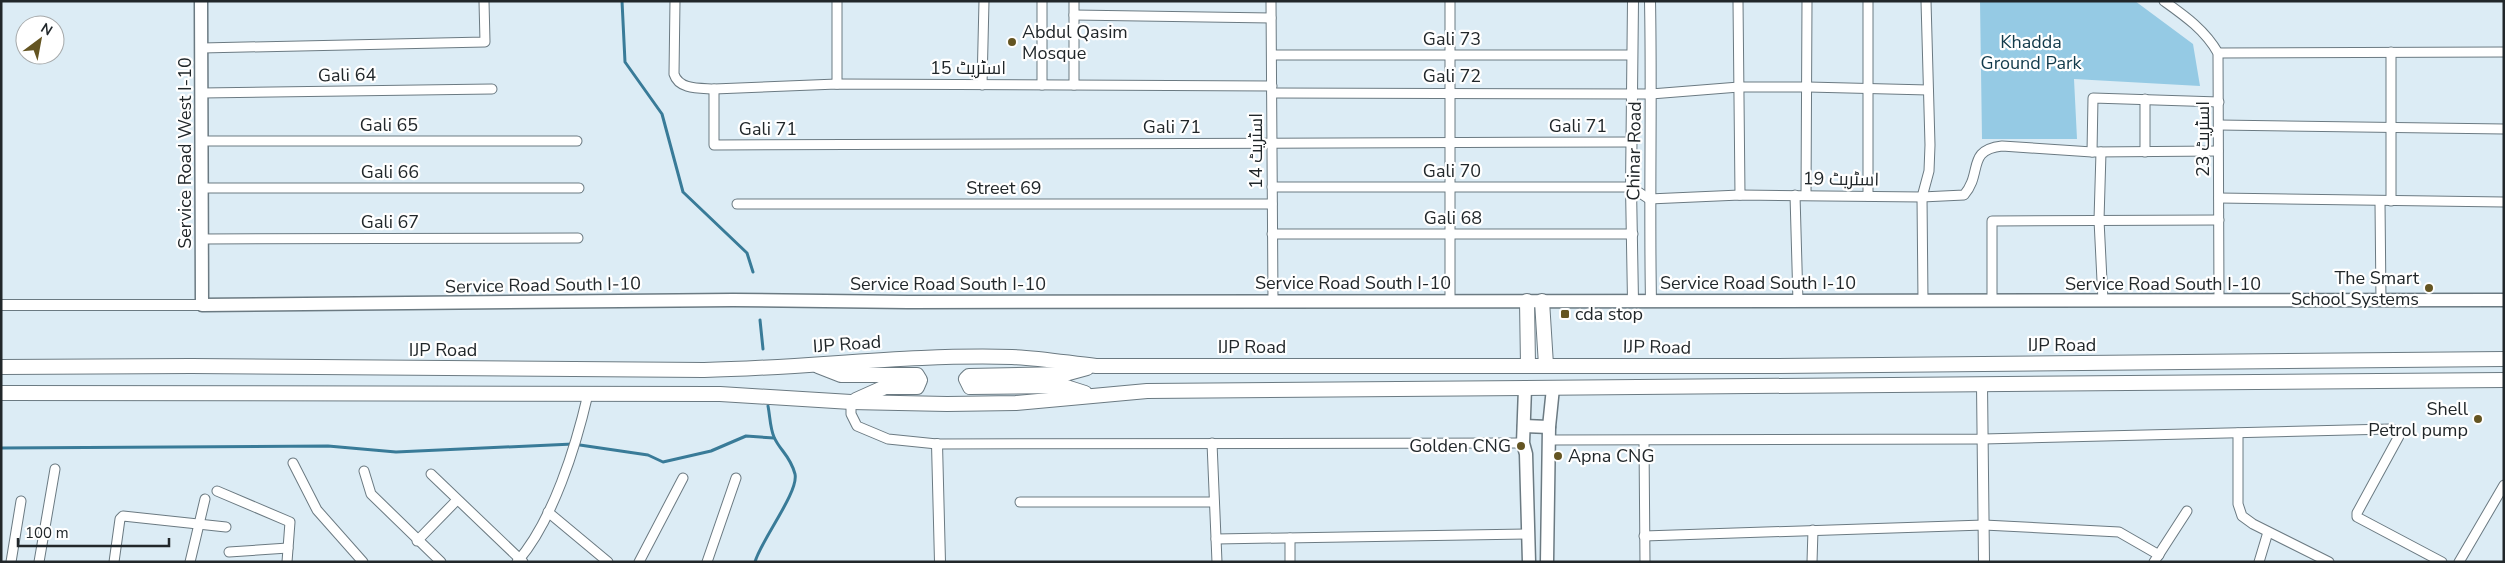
<svg xmlns="http://www.w3.org/2000/svg" width="2505" height="563" viewBox="0 0 2505 563" font-family="'Nunito Sans',Cairo,sans-serif">
<style>
.green{fill:#95cae4}
.lines{fill:none;stroke-linecap:round;stroke-linejoin:round}
.stream{stroke:#397b98;stroke-width:3}
.minor-casing{stroke:#6b7a82;stroke-width:11}
.tertiary-casing{stroke:#6b7a82;stroke-width:12}
.secondary-casing{stroke:#6b7a82;stroke-width:15}
.trunk-casing{stroke:#6b7a82;stroke-width:16}
.minor{stroke:#fff;stroke-width:9}
.tertiary{stroke:#fff;stroke-width:10}
.secondary{stroke:#fff;stroke-width:12}
.trunk{stroke:#fff;stroke-width:14}
.poi-dot{fill:#645522;stroke:#fff;stroke-width:2}
.labels{text-anchor:middle;stroke-width:4.5;stroke-linejoin:round;paint-order:stroke}
.poi-label{font-size:18px;fill:#21272a;stroke:#fff;text-anchor:start}
.street-label{font-size:18px;fill:#21272a;stroke:#fff}
.park-label{font-size:18px;fill:#113a4b;stroke:#fff}
</style>
<rect width="100%" height="100%" fill="#dcecf5"/>
<!-- green -->
<path class="green" d="M 1980,1 L 2135,1 L 2193,44 L 2200,86 L 2074,79 L 2077,139 L 1982,139 Z"/>
<g class="lines">
<!-- stream -->
<g class="stream">
<path d="M 622,1 L 625,62 L 662,114 L 683,192 L 747,253 L 753,272"/>
<path d="M 760,320 L 763,349"/>
<path d="M 1,448 L 328,446 L 396,452 L 573,444 L 648,455 L 663,462 L 711,451 L 746,436 L 774,438"/>
<path d="M 755,562 C 761,540 799,492 795,474 C 790,455 780,451 774,437 C 770,428 770,416 768,406"/>
</g>
<!-- minor casing -->
<g class="minor-casing">
<g id="minor">
<path d="M 675,1 L 674,74 C 679,90 700,88 714,89 L 837,84 L 1272,86"/>
<path d="M 1074,1 L 1074,85"/>
<path d="M 1271,1 L 1273,300"/>
<path d="M 1738,1 L 1740,195"/>
<path d="M 1868,1 L 1868,196"/>
<path d="M 2164,1 C 2185,16 2205,30 2218,53 L 2219,301"/>
<path d="M 1074,15 L 1271,18"/>
<path d="M 202,48 L 485,42 L 484,1"/>
<path d="M 2218,53 L 2504,52"/>
<path d="M 1272,55 L 1632,55"/>
<path d="M 837,84 L 837,1"/>
<path d="M 982,85 L 984,1"/>
<path d="M 1042,85 L 1042,1"/>
<path d="M 714,89 L 714,145 L 1631,142"/>
<path d="M 202,93 L 492,89"/>
<path d="M 1272,93 L 1651,94 L 1739,87 L 1808,87 L 1928,90"/>
<path d="M 2219,125 L 2504,129"/>
<path d="M 202,141 L 577,141"/>
<path d="M 2092,152 L 2093,98 L 2219,102"/>
<path d="M 2101,152 L 2099,220 L 2103,301"/>
<path d="M 2145,152 L 2145,99"/>
<path d="M 1272,187 L 1631,187 L 1649,199 L 1740,195 L 1922,197 L 1964,195 C 1983,173 1966,150 2002,146 L 2092,152 L 2218,151"/>
<path d="M 202,188 L 579,188"/>
<path d="M 1795,195 L 1798,302"/>
<path d="M 1806,195 L 1807,1"/>
<path d="M 2219,198 L 2504,202"/>
<path d="M 2391,201 L 2391,52"/>
<path d="M 2380,202 L 2381,301"/>
<path d="M 737,204 L 1272,204"/>
<path d="M 1272,234 L 1633,234"/>
<path d="M 203,239 L 578,238"/>
<path d="M 1923,300 L 1922,197 L 1929,171 L 1930,145 L 1926,1"/>
<path d="M 1450,301 L 1450,1"/>
<path d="M 1992,301 L 1992,221 L 2219,220"/>
<path d="M 851,402 L 851,414 L 857,426 L 888,439 L 937,444 L 1523,443"/>
<path d="M 2238,433 L 2238,504 L 2242,516 L 2253,524 L 2329,562"/>
<path d="M 1549,440 L 1983,439 L 2390,429 L 2398,431 L 2399,436 L 2357,513 L 2357,517 L 2442,562"/>
<path d="M 1644,441 L 1645,562"/>
<path d="M 1212,443 L 1217,562"/>
<path d="M 293,463 L 317,510 L 363,562"/>
<path d="M 364,471 L 371,494 L 441,562"/>
<path d="M 431,474 L 523,562"/>
<path d="M 217,491 L 290,522 L 287,562"/>
<path d="M 1020,502 L 1214,502"/>
<path d="M 548,512 L 608,562"/>
<path d="M 1644,536 L 1984,525 L 2119,532 L 2159,555"/>
<path d="M 1216,539 L 1529,534"/>
<path d="M 417,541 L 457,500"/>
<path d="M 229,552 L 288,548"/>
<path d="M 11,562 L 21,501"/>
<path d="M 39,562 L 55,469"/>
<path d="M 114,562 L 120,519 L 123,516 L 226,527"/>
<path d="M 190,562 L 205,499"/>
<path d="M 517,562 C 553,521 576,446 588,394"/>
<path d="M 639,562 L 683,478"/>
<path d="M 707,562 L 736,478"/>
<path d="M 1290,562 L 1290,538"/>
<path d="M 1812,562 L 1813,530"/>
<path d="M 2154,562 L 2187,511"/>
<path d="M 2259,562 L 2268,532"/>
<path d="M 2459,562 L 2504,485"/>
</g>
</g>
<!-- tertiary casing -->
<g class="tertiary-casing">
<g id="tertiary">
<path d="M 1633,1 L 1631,187 L 1633,301"/>
<path d="M 1650,1 C 1652,101 1649,201 1651,301"/>
<path d="M 1,305 L 202,305"/>
<path d="M 1982,385 L 1984,562"/>
<path d="M 937,444 L 940,562"/>
</g>
</g>
<!-- secondary casing -->
<g class="secondary-casing">
<g id="secondary">
<path d="M 201,1 L 202,305 L 733,300 L 908,302 L 2504,300"/>
<path d="M 1525,388 L 1523,443 L 1526,454 L 1529,562"/>
<path d="M 1524,426 L 1549,427"/>
<path d="M 1547,562 L 1549,427 L 1553,388"/>
</g>
</g>
<!-- trunk casing -->
<g class="trunk-casing">
<g id="trunk">
<path d="M 1527,301 L 1528,365"/>
<path d="M 1542,301 L 1546,365"/>
<path d="M 818,366 L 841,375 L 917,375 L 920,380 L 917,387 L 885,387 L 856,400"/>
<path d="M 1,367 L 191,366 L 704,370 C 807,368 909,354 1012,357 C 1040,358 1068,363 1096,366 L 1772,366 L 2504,359"/>
<path d="M 1,393 L 720,394 L 851,402 L 947,404 L 1016,403 L 1147,391 L 2504,380"/>
<path d="M 1085,393 L 1063,386 L 970,387 L 966,379 L 969,376 L 1065,374 L 1087,368"/>
</g>
</g>
<!-- minor -->
<use href="#minor" class="minor"/>
<!-- tertiary -->
<use href="#tertiary" class="tertiary"/>
<!-- secondary -->
<use href="#secondary" class="secondary"/>
<!-- trunk -->
<use href="#trunk" class="trunk"/>
</g>
<!-- markers -->
<g class="poi-dot">
<circle cx="1012" cy="42" r="5"/>
<circle cx="2429" cy="288" r="5"/>
<rect x="1560" y="309" width="10" height="10" rx="2.5"/>
<circle cx="2478" cy="419" r="5"/>
<circle cx="1521" cy="446" r="5"/>
<circle cx="1558" cy="456" r="5"/>
</g>
<g class="labels">
<!-- poi labels -->
<g class="poi-label">
<text x="1022" y="38">Abdul Qasim<tspan x="1022" dy="21">Mosque</tspan></text>
<text x="2419" y="284" text-anchor="end">The Smart<tspan x="2419" dy="21">School Systems</tspan></text>
<text x="1575" y="320">cda stop</text>
<text x="2468" y="415" text-anchor="end">Shell<tspan x="2468" dy="21">Petrol pump</tspan></text>
<text x="1511" y="452" text-anchor="end">Golden CNG</text>
<text x="1568" y="462">Apna CNG</text>
</g>
<!-- street labels -->
<g class="street-label">
<text x="1452" y="45">Gali 73</text>
<text x="968" y="74">اسٹریٹ 15</text>
<text transform="translate(347 75) rotate(-1)" y="6">Gali 64</text>
<text x="1452" y="82">Gali 72</text>
<text x="389" y="131">Gali 65</text>
<text x="1578" y="132">Gali 71</text>
<text x="1172" y="133">Gali 71</text>
<text x="768" y="135">Gali 71</text>
<text transform="translate(2203 139) rotate(-90)" y="6">اسٹریٹ 23</text>
<text transform="translate(1256 151) rotate(-90)" y="6">اسٹریٹ 14</text>
<text transform="translate(1634 151) rotate(-89)" y="6">Chinar Road</text>
<text transform="translate(185 153) rotate(-90)" y="6">Service Road West I-10</text>
<text x="1452" y="177">Gali 70</text>
<text x="390" y="178">Gali 66</text>
<text transform="translate(1841 179) rotate(1)" y="6">اسٹریٹ 19</text>
<text x="1004" y="194">Street 69</text>
<text x="1453" y="224">Gali 68</text>
<text x="390" y="228">Gali 67</text>
<text x="1353" y="289">Service Road South I-10</text>
<text x="1758" y="289">Service Road South I-10</text>
<text x="948" y="290">Service Road South I-10</text>
<text x="2163" y="290">Service Road South I-10</text>
<text transform="translate(543 285) rotate(-1)" y="6">Service Road South I-10</text>
<text transform="translate(847 344) rotate(-4)" y="6">IJP Road</text>
<text x="2062" y="351">IJP Road</text>
<text x="1252" y="353">IJP Road</text>
<text transform="translate(1657 347) rotate(1)" y="6">IJP Road</text>
<text x="443" y="356">IJP Road</text>
</g>
<!-- park labels -->
<g class="park-label">
<text x="2031" y="48">Khadda<tspan x="2031" dy="21">Ground Park</tspan></text>
</g>
</g>
<!-- border -->
<rect width="2505" height="563" fill="none" stroke="#21272a" stroke-width="5"/>
<!-- north arrow -->
<g transform="translate(40 40) rotate(32)"><circle r="24" fill="#ffffff" stroke="#a6a9aa"/>
<path d="M0-4L9 19L0 12L-9 19Z" fill="#645522"/>
<text y="-8" font-size="14" font-weight="bold" text-anchor="middle" fill="#21272a">N</text>
</g>
<!-- scale -->
<path d="M18 538v8h151v-8" fill="none" stroke="#21272a" stroke-width="2.5"/>
<text x="25" y="538" font-size="15" fill="#21272a" stroke="#ffffff" stroke-width="4" paint-order="stroke">100 m</text>
</svg>
